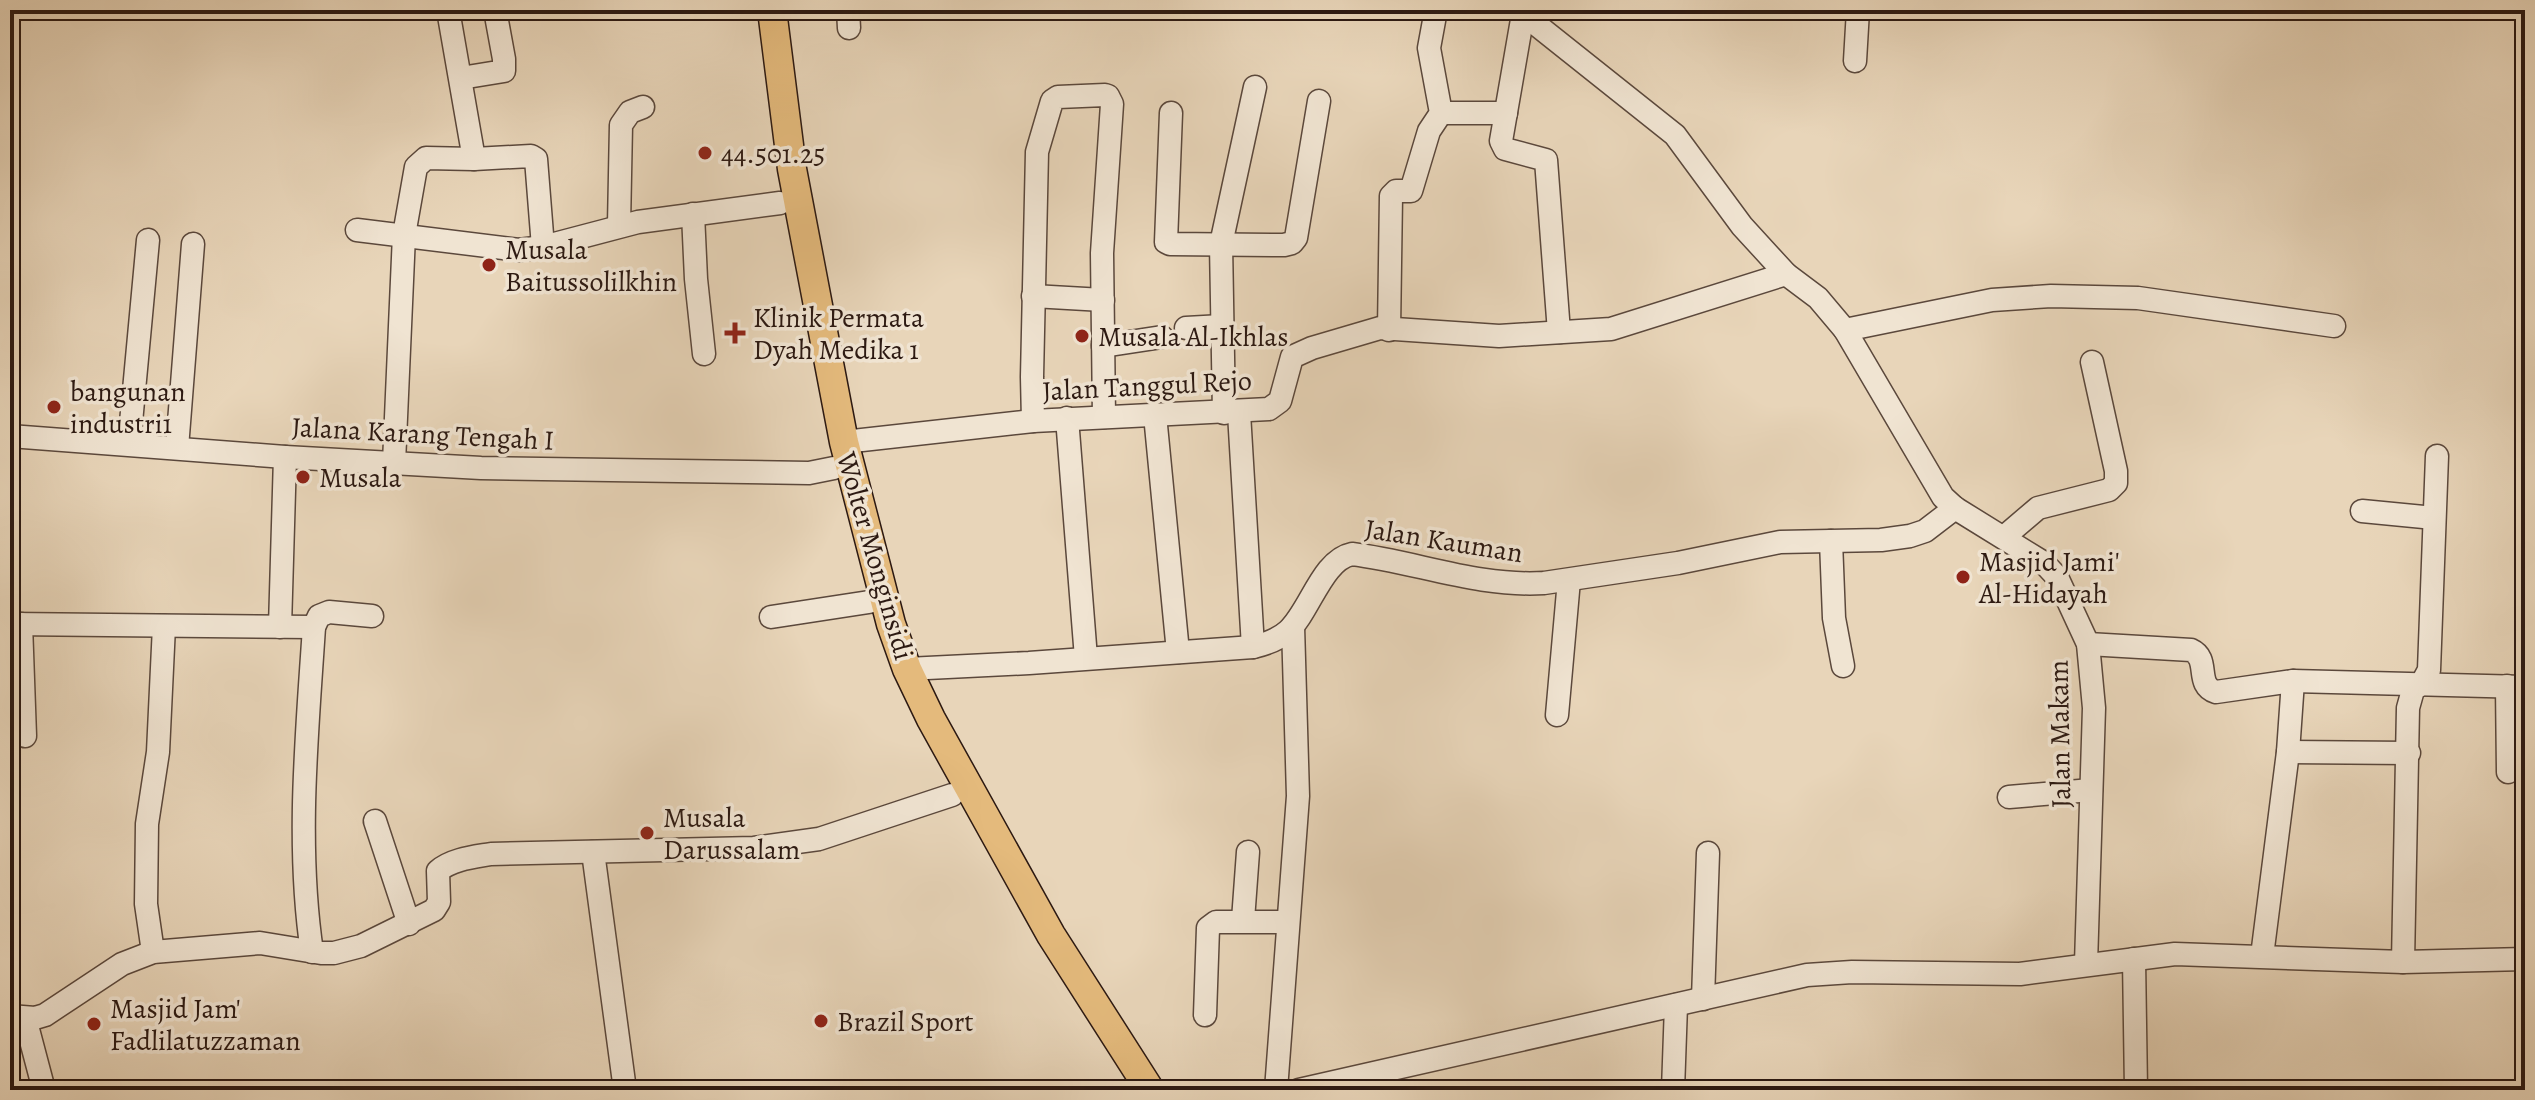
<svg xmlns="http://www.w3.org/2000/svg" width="2535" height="1100" viewBox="0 0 2535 1100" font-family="Alegreya,serif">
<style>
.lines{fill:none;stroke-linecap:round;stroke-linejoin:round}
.minor-casing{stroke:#5b483c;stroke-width:25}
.major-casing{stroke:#2c1912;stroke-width:31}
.minor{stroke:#f0e4d2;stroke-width:22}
.major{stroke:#e4ba7c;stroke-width:28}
.poi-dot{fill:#8f2418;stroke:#f0e4d2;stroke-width:3}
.labels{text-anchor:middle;stroke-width:7;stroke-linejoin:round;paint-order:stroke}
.poi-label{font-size:28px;fill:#2c1912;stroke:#f0e4d2;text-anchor:start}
.street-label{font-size:28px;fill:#2c1912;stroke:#f0e4d2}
</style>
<rect width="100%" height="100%" fill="#e8d5b9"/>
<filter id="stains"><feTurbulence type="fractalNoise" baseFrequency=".0025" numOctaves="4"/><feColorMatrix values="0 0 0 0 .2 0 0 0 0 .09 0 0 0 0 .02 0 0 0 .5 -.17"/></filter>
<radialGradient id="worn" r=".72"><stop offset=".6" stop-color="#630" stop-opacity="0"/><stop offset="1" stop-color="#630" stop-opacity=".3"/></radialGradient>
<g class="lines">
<!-- minor casing -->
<g class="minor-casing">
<g id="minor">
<path d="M 848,10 L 849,28"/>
<path d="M 1518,10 L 1675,135 L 1742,226 L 1786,274 L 1818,298 L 1845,330 L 1943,497 L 1955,508 L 2044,563 L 2057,577 L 2088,644 L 2094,708 L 2086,964"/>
<path d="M 1523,14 L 1501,141 L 1505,149 L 1546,160 L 1559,332"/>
<path d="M 1855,61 L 1858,10"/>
<path d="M 461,78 L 504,71 L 504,59 L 495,10"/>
<path d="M 1171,113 L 1166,242 L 1170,244 L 1284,245 L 1292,243 L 1296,238 L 1319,101"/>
<path d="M 1441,113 L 1506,113"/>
<path d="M 474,159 L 531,156 L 536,159 L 543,247"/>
<path d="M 693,214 L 696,279 L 704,354"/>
<path d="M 619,225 L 621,125 L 630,112 L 643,107"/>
<path d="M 357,230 L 519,250 L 543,247 L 638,222 L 780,203"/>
<path d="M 1033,296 L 1103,300"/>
<path d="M 1186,328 L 1222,326"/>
<path d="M 1389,330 L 1391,196 L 1396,191 L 1411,191 L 1429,131 L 1441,113 L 1429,48 L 1436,10"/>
<path d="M 1845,330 L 1992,300 L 2051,296 L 2138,298 L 2334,326"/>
<path d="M 1103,346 L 1162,337"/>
<path d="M 1224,413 L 1221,244 L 1255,87"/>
<path d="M 1239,413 L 1253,647"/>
<path d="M 1155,415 L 1178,652"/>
<path d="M 1067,418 L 1086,658"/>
<path d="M 1033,421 L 1032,377 L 1037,152 L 1052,101 L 1058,97 L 1105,95 L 1108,96 L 1112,104 L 1102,253 L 1104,417"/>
<path d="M 10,436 L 285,457 L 481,468 L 809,473 L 834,468"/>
<path d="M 844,442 L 1033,421 L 1269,409 L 1280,401 L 1292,357 L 1312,348 L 1380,328 L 1499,336 L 1611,329 L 1786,274"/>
<path d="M 129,444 L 148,240"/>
<path d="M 177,448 L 193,244"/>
<path d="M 394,463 L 404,235 L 416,167 L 426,158 L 474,159 L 448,10"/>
<path d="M 2362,511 L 2434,518"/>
<path d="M 2004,537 L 2038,508 L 2109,490 L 2116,483 L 2116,471 L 2092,362"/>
<path d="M 1831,541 L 1834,618 L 1843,666"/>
<path d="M 771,617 L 869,602"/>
<path d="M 10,624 L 314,627"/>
<path d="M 21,624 L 25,736"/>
<path d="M 280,627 L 285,457"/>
<path d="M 2088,644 L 2191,650 C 2211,659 2194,685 2216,692 L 2293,681 L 2525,687"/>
<path d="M 907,669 L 1029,663 L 1253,647 C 1266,644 1278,640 1288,631 C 1310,611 1322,560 1352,554 C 1417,562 1477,587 1544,583 L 1678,563 L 1780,542 L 1881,540 L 1910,536 L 1925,531 L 1955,508"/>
<path d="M 2507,686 L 2508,772"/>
<path d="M 1557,715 L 1569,580"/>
<path d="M 2288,752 L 2409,753"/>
<path d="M 2009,797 L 2091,790"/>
<path d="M 375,821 L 409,924"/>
<path d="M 593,852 L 625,1090"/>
<path d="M 1243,920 L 1248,852"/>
<path d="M 153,952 L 146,904 L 147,824 L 158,752 L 164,626"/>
<path d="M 312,952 C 296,844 307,735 314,627 L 319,616 L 329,612 L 372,616"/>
<path d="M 2262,956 L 2288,752 L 2293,681"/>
<path d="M 2134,959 L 2136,1090"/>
<path d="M 2403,962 L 2408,708 L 2413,690 L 2422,683 L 2429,670 L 2437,456"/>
<path d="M 1703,999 L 1708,853"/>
<path d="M 1205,1015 L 1208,928 L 1216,922 L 1287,922"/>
<path d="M 10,1016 L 35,1018 L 45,1015 L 122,964 L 153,952 L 260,943 L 321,953 L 334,953 L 361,946 L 434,910 L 439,902 L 438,871 C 452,859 474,857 491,854 L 754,848 L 819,839 L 952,795"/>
<path d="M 25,1018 L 44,1090"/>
<path d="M 1276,1090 L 1298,796 L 1293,626"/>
<path d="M 1299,1090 L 1807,975 L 1852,972 L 2020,974 L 2175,954 L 2403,962 L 2525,959"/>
<path d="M 1673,1090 L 1676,1005"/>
</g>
</g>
<!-- major casing -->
<g class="major-casing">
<path id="major" d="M 772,10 L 792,169 L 844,442 L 891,624 L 907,669 L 931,719 L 1051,935 L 1150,1090"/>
</g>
<!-- minor -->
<use href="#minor" class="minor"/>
<!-- major -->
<use href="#major" class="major"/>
</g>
<!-- markers -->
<g class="poi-dot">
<circle cx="705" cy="153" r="8"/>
<circle cx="489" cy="265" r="8"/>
<path d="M731 321h8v8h8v8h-8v8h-8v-8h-8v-8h8z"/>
<circle cx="1082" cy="336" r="8"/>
<circle cx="54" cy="407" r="8"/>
<circle cx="303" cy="477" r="8"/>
<circle cx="1963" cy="577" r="8"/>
<circle cx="647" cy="833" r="8"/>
<circle cx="821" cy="1021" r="8"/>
<circle cx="94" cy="1024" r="8"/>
</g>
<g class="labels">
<!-- poi labels -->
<g class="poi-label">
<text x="721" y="163">44.501.25</text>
<text x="505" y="259">Musala<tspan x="505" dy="32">Baitussolilkhin</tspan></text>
<text x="753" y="327">Klinik Permata<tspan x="753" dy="32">Dyah Medika 1</tspan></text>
<text x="1098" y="346">Musala Al-Ikhlas</text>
<text x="70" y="401">bangunan<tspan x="70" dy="32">industri1</tspan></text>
<text x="319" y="487">Musala</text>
<text x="1979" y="571">Masjid Jami'<tspan x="1979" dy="32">Al-Hidayah</tspan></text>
<text x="663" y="827">Musala<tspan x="663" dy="32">Darussalam</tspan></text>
<text x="110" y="1018">Masjid Jam'<tspan x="110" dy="32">Fadlilatuzzaman</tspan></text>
<text x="837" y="1031">Brazil Sport</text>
</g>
<!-- street labels -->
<g class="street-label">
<text transform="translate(1147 385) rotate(-3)" y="10">Jalan Tanggul Rejo</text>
<text transform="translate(423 433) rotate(3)" y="10">Jalana Karang Tengah I</text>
<text transform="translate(1444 540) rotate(9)" y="10">Jalan Kauman</text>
<text transform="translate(876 556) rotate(74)" y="10">Wolter Monginsidi</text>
<text transform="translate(2059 734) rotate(-91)" y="10">Jalan Makam</text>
</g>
</g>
<!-- margin -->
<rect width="2535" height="1100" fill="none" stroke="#e8d5b9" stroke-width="40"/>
<rect x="12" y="12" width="2511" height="1076" fill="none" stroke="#2c1912" stroke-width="4"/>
<rect x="20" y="20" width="2495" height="1060" fill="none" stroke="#2c1912" stroke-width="2"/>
<rect width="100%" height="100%" filter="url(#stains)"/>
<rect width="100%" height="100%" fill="url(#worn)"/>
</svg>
